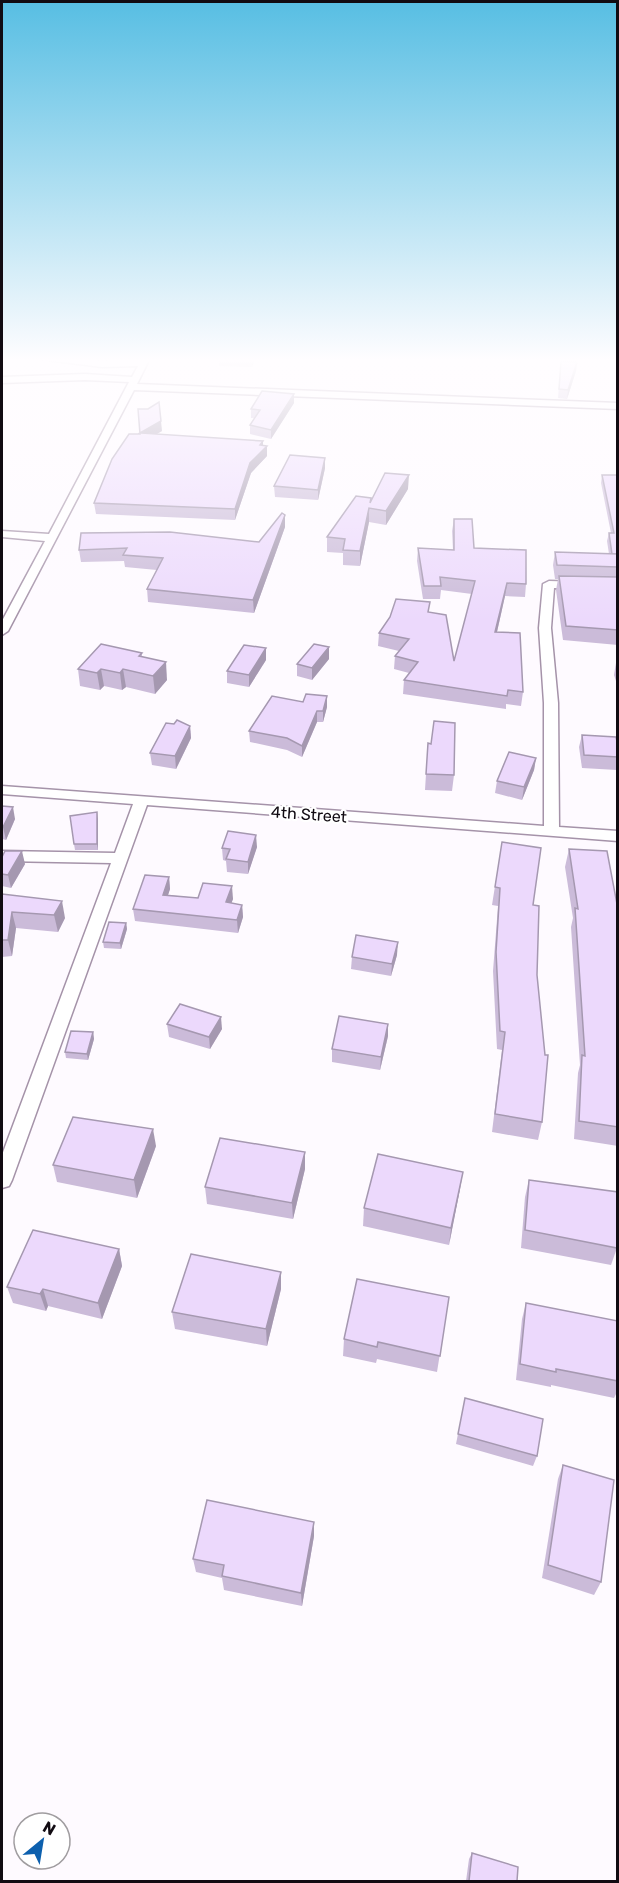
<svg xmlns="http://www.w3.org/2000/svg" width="619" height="1883" viewBox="0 0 619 1883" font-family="Rubik,sans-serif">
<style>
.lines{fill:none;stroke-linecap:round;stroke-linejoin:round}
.street-casing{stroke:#a593a9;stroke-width:3}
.street{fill:#fff;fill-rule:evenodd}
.wall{fill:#cbbbd9}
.shaded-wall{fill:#a598b0}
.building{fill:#ecd9fc;stroke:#a598b0;stroke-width:1.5}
.labels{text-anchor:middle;stroke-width:4.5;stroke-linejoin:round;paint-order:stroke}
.street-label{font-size:16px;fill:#110b12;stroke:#fff}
</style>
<rect width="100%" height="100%" fill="#fefaff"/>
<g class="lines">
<!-- street casing -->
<g class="street-casing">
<g id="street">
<path d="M 31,358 L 102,361 L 150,358 L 137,384 L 618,403 L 618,409 L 134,390 L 8,631 L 2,635 L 2,621 L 45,541 L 2,537 L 2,531 L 49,534 L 129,382 L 85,380 L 2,383 L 2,377 L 85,374 L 132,377 L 138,366 L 102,367 Z"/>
<path d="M 549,581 L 618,583 L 618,589 L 554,588 L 551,628 L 558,703 L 559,827 L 618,831 L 618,841 L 147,805 L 12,1180 L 9,1186 L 2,1188 L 2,1155 L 111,863 L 2,861 L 2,851 L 115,853 L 133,804 L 2,794 L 2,786 L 544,826 L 544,703 L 539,628 L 543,584 Z"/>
</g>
</g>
<!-- street -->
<use href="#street" class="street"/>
</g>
<!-- wall -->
<g class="wall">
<path d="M 219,358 L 255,358 L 252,367 L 219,366 Z"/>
<path d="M 561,361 L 577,362 L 576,371 L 567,399 L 558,398 Z"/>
<path d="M 294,394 L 294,403 L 271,439 L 250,434 L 250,425 L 254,418 L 251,418 L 251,409 Z"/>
<path d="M 162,431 L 156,434 L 263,441 L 263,445 L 267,456 L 251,473 L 235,520 L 96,514 L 94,503 L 140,434 Z"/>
<path d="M 325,458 L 325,468 L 318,500 L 275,497 L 274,486 Z"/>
<path d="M 602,475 L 618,475 L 618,645 L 563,640 L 556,590 L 558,579 L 555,579 L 553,565 L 555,552 L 609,554 L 607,541 L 609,533 L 611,533 L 601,483 Z"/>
<path d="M 408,489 L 386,525 L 369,522 L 360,566 L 343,565 L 343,553 L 327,552 L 327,537 L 371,501 Z"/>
<path d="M 285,515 L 285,527 L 254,613 L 148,602 L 147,589 L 157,570 L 125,567 L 124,561 L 81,562 L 79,550 L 259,542 Z"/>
<path d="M 454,519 L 474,548 L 526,584 L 525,597 L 505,596 L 497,632 L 523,692 L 521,706 L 506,704 L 506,709 L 403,694 L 404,680 L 409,673 L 394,669 L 395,656 L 399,651 L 378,646 L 379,633 L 430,612 L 454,661 L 472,594 L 441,590 L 440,599 L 423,599 L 417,561 L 418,548 L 453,550 L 452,531 Z"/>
<path d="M 142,653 L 142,657 L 167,680 L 155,694 L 126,687 L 122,690 L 104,686 L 100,690 L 80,686 L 78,669 Z"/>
<path d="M 329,659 L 312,680 L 297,676 L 297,664 Z"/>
<path d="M 266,660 L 249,687 L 227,683 L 227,671 Z"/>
<path d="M 616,663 L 618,663 L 618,687 L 614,675 Z"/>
<path d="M 327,696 L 327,707 L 323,722 L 317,722 L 302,757 L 287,750 L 250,742 L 249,731 L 303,702 Z"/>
<path d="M 190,726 L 191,738 L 176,769 L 152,765 L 150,753 Z"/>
<path d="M 582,735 L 618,745 L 617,770 L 582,768 L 579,747 Z"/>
<path d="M 428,743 L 454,775 L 452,791 L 425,790 Z"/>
<path d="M 536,758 L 534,770 L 522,800 L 495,793 L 497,781 Z"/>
<path d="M 2,806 L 15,819 L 6,840 L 2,839 Z"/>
<path d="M 98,819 L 98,850 L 75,850 L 74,844 Z"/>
<path d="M 502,842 L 533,905 L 537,975 L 542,1122 L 538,1140 L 492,1132 L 502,1050 L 497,1049 L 493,971 L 498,906 L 492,905 Z"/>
<path d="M 257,847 L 248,874 L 227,872 L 226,861 L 223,860 L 222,848 Z"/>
<path d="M 569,849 L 617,904 L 618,1146 L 574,1139 L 578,1073 L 580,1065 L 571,927 L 573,918 L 565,867 Z"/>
<path d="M 2,857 L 25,864 L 11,888 L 2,886 Z"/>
<path d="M 169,877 L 170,889 L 168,895 L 198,898 L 233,899 L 231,903 L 242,905 L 243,917 L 238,933 L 135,921 L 133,909 Z"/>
<path d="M 2,894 L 65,918 L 58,932 L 16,928 L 12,956 L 2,957 Z"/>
<path d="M 126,923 L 127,929 L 121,949 L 104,948 L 103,942 Z"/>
<path d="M 397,955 L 391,976 L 351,969 L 352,957 Z"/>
<path d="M 167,1024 L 222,1029 L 210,1049 L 169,1037 Z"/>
<path d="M 93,1032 L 94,1039 L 88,1060 L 66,1058 L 65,1052 Z"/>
<path d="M 388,1036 L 380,1070 L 332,1062 L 332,1049 Z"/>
<path d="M 156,1146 L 137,1198 L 57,1182 L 53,1165 Z"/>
<path d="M 305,1152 L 305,1169 L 293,1219 L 207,1204 L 205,1187 Z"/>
<path d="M 529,1180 L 617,1248 L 611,1265 L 521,1248 L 525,1197 Z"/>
<path d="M 460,1189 L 449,1245 L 363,1226 L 364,1208 Z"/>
<path d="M 119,1249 L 122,1266 L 102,1319 L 48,1306 L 46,1311 L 13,1303 L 7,1287 Z"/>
<path d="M 281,1272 L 281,1289 L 267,1346 L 175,1329 L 172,1312 Z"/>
<path d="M 449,1297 L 437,1372 L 377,1359 L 376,1363 L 343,1356 L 344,1339 Z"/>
<path d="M 526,1303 L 618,1321 L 618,1390 L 614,1398 L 551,1385 L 551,1387 L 516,1380 L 522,1319 Z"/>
<path d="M 465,1398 L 537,1456 L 533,1466 L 456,1444 Z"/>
<path d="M 563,1465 L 601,1582 L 594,1595 L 542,1578 L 558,1479 Z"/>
<path d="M 314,1536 L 302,1606 L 224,1590 L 222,1578 L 196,1572 L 193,1559 Z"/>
<path d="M 472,1853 L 517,1881 L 466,1881 L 469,1859 Z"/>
</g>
<!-- shaded-wall -->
<g class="shaded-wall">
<path d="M 252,358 L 255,358 L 252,367 Z"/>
<path d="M 577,362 L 576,371 L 567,399 L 568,390 Z"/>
<path d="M 294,394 L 294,403 L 271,439 L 271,430 Z"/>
<path d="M 161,421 L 162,431 L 141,443 L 140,433 Z"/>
<path d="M 263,441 L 263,450 L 267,446 L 267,456 L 251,473 L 235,520 L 235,509 L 250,463 L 260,445 Z"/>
<path d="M 325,458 L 325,468 L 318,500 L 318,490 Z"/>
<path d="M 409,475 L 408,489 L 386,525 L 386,511 Z"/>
<path d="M 369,508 L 369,522 L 360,566 L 360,551 Z"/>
<path d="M 285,515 L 285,527 L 254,613 L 253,600 Z"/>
<path d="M 507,583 L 505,596 L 494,645 L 495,632 Z"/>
<path d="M 329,647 L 329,659 L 312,680 L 312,668 Z"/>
<path d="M 266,648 L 266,660 L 249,687 L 249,675 Z"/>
<path d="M 166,662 L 167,680 L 155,694 L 153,676 Z"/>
<path d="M 101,669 L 104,686 L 100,690 L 97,673 Z"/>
<path d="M 123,669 L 126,687 L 122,690 L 120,673 Z"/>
<path d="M 327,696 L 327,707 L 323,722 L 323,711 Z"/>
<path d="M 317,711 L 317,722 L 302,757 L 302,746 Z"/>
<path d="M 190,726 L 191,738 L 176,769 L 175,756 Z"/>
<path d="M 536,758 L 534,770 L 522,800 L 524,787 Z"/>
<path d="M 13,807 L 15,819 L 6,840 L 3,827 Z"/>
<path d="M 97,812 L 98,819 L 98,850 L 97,844 Z"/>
<path d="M 256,835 L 257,847 L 248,874 L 248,862 Z"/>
<path d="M 22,851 L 25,864 L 11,888 L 8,875 Z"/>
<path d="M 169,877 L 170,889 L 164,907 L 163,895 Z"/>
<path d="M 232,886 L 233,899 L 227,915 L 226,902 Z"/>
<path d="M 62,901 L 65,918 L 58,932 L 54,915 Z"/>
<path d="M 242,905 L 243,917 L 238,933 L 237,920 Z"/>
<path d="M 12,912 L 16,928 L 12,956 L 8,940 Z"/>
<path d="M 126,923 L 127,929 L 121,949 L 120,943 Z"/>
<path d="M 398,942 L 397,955 L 391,976 L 392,964 Z"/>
<path d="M 221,1017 L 222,1029 L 210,1049 L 209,1037 Z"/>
<path d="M 388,1024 L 388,1036 L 380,1070 L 381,1057 Z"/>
<path d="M 93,1032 L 94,1039 L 88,1060 L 87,1054 Z"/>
<path d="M 153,1129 L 156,1146 L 137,1198 L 134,1180 Z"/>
<path d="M 305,1152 L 305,1169 L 293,1219 L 292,1203 Z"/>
<path d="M 463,1172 L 460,1189 L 449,1245 L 451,1228 Z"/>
<path d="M 119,1249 L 122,1266 L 102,1319 L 98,1303 Z"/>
<path d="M 281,1272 L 281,1289 L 267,1346 L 266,1329 Z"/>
<path d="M 43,1289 L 48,1306 L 46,1311 L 40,1294 Z"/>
<path d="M 314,1522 L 314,1536 L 302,1606 L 301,1593 Z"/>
</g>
<!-- building -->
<g class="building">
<path d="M 561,361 L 577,362 L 568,390 L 559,389 Z"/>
<path d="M 262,391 L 294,394 L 271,430 L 250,425 L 260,410 L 251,409 Z"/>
<path d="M 159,402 L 161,421 L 140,433 L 263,441 L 260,445 L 267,446 L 250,463 L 235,509 L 94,503 L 112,459 L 129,434 L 140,434 L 138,409 L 148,409 Z"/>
<path d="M 290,455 L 325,458 L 318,490 L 274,486 Z"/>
<path d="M 385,473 L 409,475 L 386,511 L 369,508 L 360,551 L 343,550 L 345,539 L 327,537 L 356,496 L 371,498 L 370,503 Z"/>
<path d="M 602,475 L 618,475 L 618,554 L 612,554 L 609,533 L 614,533 Z"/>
<path d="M 282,513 L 285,515 L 253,600 L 147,589 L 163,558 L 123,555 L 127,548 L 79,550 L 81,533 L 170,532 L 259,542 Z"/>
<path d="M 454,519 L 472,519 L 474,548 L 526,550 L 526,584 L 507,583 L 495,632 L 520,633 L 523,692 L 508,690 L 507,696 L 404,680 L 418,662 L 395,656 L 409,639 L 379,633 L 390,617 L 396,599 L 430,602 L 428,612 L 446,615 L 454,661 L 475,581 L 440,577 L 441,586 L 424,586 L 418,548 L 454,550 Z"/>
<path d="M 555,552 L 618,554 L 618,567 L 557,565 Z"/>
<path d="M 559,576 L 618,577 L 618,630 L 566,626 Z"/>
<path d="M 101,644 L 142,653 L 139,656 L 166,662 L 153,676 L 123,669 L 120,673 L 101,669 L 97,673 L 78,669 Z"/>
<path d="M 314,644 L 329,647 L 312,668 L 297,664 Z"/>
<path d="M 244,645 L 266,648 L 249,675 L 227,671 Z"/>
<path d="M 306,694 L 327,696 L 323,711 L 317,711 L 302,746 L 287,738 L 249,731 L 272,696 L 303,702 Z"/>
<path d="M 177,720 L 190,726 L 175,756 L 150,753 L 166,723 L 174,724 Z"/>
<path d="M 434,721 L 455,723 L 454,775 L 426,774 L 428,743 L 431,744 Z"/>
<path d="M 582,735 L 616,737 L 618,745 L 618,757 L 584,755 Z"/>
<path d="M 509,752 L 536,758 L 524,787 L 497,781 Z"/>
<path d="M 2,806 L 13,807 L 3,827 L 2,827 Z"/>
<path d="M 97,812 L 97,844 L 74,844 L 70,816 Z"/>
<path d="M 228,831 L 256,835 L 248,862 L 226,859 L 230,849 L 222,848 Z"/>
<path d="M 502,842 L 541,848 L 533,905 L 539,906 L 537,975 L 545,1055 L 548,1055 L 542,1122 L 495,1114 L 505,1032 L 500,1031 L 496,952 L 500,888 L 495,887 Z"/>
<path d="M 569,849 L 607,851 L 617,904 L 618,1127 L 579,1121 L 582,1055 L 585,1056 L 575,908 L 578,909 Z"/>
<path d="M 5,851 L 22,851 L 8,875 L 2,874 L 2,857 Z"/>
<path d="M 145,875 L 169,877 L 163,895 L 198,898 L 203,883 L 232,886 L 226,902 L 242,905 L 237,920 L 133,909 Z"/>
<path d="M 2,894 L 62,901 L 54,915 L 12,912 L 8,940 L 2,940 Z"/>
<path d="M 109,922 L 126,923 L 120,943 L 103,942 Z"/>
<path d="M 356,935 L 398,942 L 392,964 L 352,957 Z"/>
<path d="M 180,1004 L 221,1017 L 209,1037 L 167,1024 Z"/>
<path d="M 339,1016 L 388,1024 L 381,1057 L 332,1049 Z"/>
<path d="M 71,1031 L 93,1032 L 87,1054 L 65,1052 Z"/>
<path d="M 73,1117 L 153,1129 L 134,1180 L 53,1165 Z"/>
<path d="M 220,1138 L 305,1152 L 292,1203 L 205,1187 Z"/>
<path d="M 378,1154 L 463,1172 L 451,1228 L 364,1208 Z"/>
<path d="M 529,1180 L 618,1192 L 617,1248 L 525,1230 Z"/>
<path d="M 33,1230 L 119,1249 L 98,1303 L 43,1289 L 40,1294 L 7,1287 Z"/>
<path d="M 191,1254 L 281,1272 L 266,1329 L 172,1312 Z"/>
<path d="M 357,1279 L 449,1297 L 440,1356 L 378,1342 L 377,1347 L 344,1339 Z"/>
<path d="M 526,1303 L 618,1321 L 618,1381 L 556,1369 L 556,1372 L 520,1364 Z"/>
<path d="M 465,1398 L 543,1419 L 537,1456 L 458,1434 Z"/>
<path d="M 563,1465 L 614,1480 L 601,1582 L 548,1565 Z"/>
<path d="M 207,1500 L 314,1522 L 301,1593 L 222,1576 L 224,1565 L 193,1559 Z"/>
<path d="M 472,1853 L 518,1867 L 517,1881 L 469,1881 Z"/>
</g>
<!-- sky -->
<linearGradient id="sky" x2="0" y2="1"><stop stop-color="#57bee3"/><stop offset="0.58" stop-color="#fffdff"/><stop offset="1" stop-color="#fffdff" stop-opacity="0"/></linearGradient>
<rect width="619" height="621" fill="url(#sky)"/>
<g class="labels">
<!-- street labels -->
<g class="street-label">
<text transform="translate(309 814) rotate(4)" y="6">4th Street</text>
</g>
</g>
<!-- border -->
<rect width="619" height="1883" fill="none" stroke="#110b12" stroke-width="6"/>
<!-- north arrow -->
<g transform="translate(42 1841) rotate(30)"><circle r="28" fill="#ffffff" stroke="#a09da0" stroke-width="1.5"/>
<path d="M0-4.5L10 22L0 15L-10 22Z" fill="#0d60ae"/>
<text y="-9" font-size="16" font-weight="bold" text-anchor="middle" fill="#110b12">N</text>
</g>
</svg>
